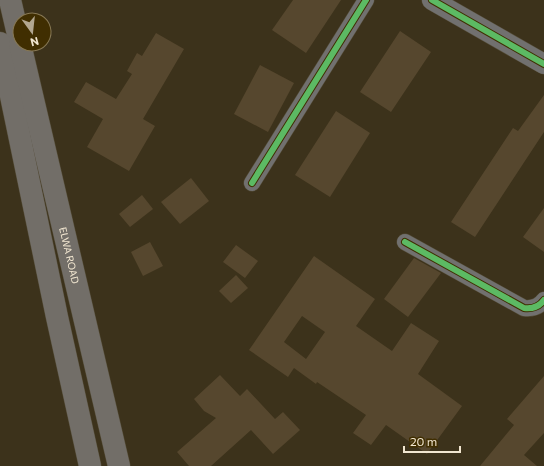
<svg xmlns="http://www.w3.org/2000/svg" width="544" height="466" viewBox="0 0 544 466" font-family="Commissioner,sans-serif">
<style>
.building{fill:#56472e;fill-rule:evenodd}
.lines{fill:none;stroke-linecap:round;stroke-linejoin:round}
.minor-casing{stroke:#564e3a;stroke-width:17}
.tertiary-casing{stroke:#564e3a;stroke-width:21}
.primary-casing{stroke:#564e3a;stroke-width:23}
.minor{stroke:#71706f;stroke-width:16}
.tertiary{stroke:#71706f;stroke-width:20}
.primary{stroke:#726e68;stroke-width:22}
.cycleway-casing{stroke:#402e01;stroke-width:8}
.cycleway{stroke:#5cba63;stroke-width:6}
.labels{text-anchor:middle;stroke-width:3.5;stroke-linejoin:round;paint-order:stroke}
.street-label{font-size:10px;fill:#f1e6d0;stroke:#402e01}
</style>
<rect width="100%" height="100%" fill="#3c321b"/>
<!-- building -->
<g class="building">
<path d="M 293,0 L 341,0 L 306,53 L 272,30 Z"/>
<path d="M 400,31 L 431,52 L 391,112 L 360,92 Z"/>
<path d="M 156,33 L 184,49 L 143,119 L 155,126 L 129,171 L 87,147 L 103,119 L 74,102 L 86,82 L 116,99 L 132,74 L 127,71 L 137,53 L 142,56 Z"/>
<path d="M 260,65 L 294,83 L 268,132 L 234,114 Z"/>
<path d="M 544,95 L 544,132 L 475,237 L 451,222 L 513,128 L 518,131 Z"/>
<path d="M 336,111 L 370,133 L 330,197 L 295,175 Z"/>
<path d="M 191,178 L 209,201 L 180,224 L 161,202 Z"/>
<path d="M 142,195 L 153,209 L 130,227 L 119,214 Z"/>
<path d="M 544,208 L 544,252 L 523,237 Z"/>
<path d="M 150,242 L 163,266 L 143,276 L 131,252 Z"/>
<path d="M 236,245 L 258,261 L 245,278 L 223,262 Z"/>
<path d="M 314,256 L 375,299 L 356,326 L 392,351 L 411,323 L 439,341 L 418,374 L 462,406 L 427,454 L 386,425 L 371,445 L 353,433 L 366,415 L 317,382 L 316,384 L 294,368 L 288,377 L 249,350 ZM 302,316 L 325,332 L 306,359 L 284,342 Z"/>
<path d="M 414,258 L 441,273 L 408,317 L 384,299 Z"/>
<path d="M 236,275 L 248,288 L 231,303 L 219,291 Z"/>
<path d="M 220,375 L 240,396 L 247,389 L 275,419 L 283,412 L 300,430 L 273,454 L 251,430 L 211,466 L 189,466 L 177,452 L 216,418 L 204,411 L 194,399 Z"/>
<path d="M 544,376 L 544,433 L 524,455 L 537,466 L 480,466 L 514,425 L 507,419 Z"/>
</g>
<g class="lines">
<!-- minor casing -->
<g class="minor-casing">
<g id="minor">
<path d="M 252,183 L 366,0"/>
<path d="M 405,242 L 524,308 C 532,309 539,307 544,300"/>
</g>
</g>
<!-- tertiary casing -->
<g class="tertiary-casing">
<path id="tertiary" d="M 432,0 L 544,64"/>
</g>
<!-- primary casing -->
<g class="primary-casing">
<g id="primary">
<path d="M 10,0 L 20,43"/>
<path d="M 0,43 L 57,317 L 90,466"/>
<path id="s1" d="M 20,44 L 119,466"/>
</g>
</g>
<!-- minor -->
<use href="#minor" class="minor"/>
<!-- tertiary -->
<use href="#tertiary" class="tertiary"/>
<!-- primary -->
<use href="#primary" class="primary"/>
<!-- cycleway casing -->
<g class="cycleway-casing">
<g id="cycleway">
<path d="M 432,0 L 544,64"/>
<path d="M 252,183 L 366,0"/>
<path d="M 405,242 L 524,308 C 532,309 539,307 544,300"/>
</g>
</g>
<!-- cycleway -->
<use href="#cycleway" class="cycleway"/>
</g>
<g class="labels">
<!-- street labels -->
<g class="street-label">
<text dy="4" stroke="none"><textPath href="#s1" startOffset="217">ELWA ROAD</textPath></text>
</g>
</g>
<!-- north arrow -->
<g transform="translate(32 32) rotate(165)"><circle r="19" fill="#402e01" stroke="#877854"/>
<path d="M0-3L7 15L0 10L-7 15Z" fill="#b2a791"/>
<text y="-6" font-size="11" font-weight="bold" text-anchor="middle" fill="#f1e6d0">N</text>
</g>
<!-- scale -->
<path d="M404 446v6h56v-6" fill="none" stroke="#f1e6d0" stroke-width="2"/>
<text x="410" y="446" font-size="12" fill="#f1e6d0" stroke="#402e01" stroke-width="3" paint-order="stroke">20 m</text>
</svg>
